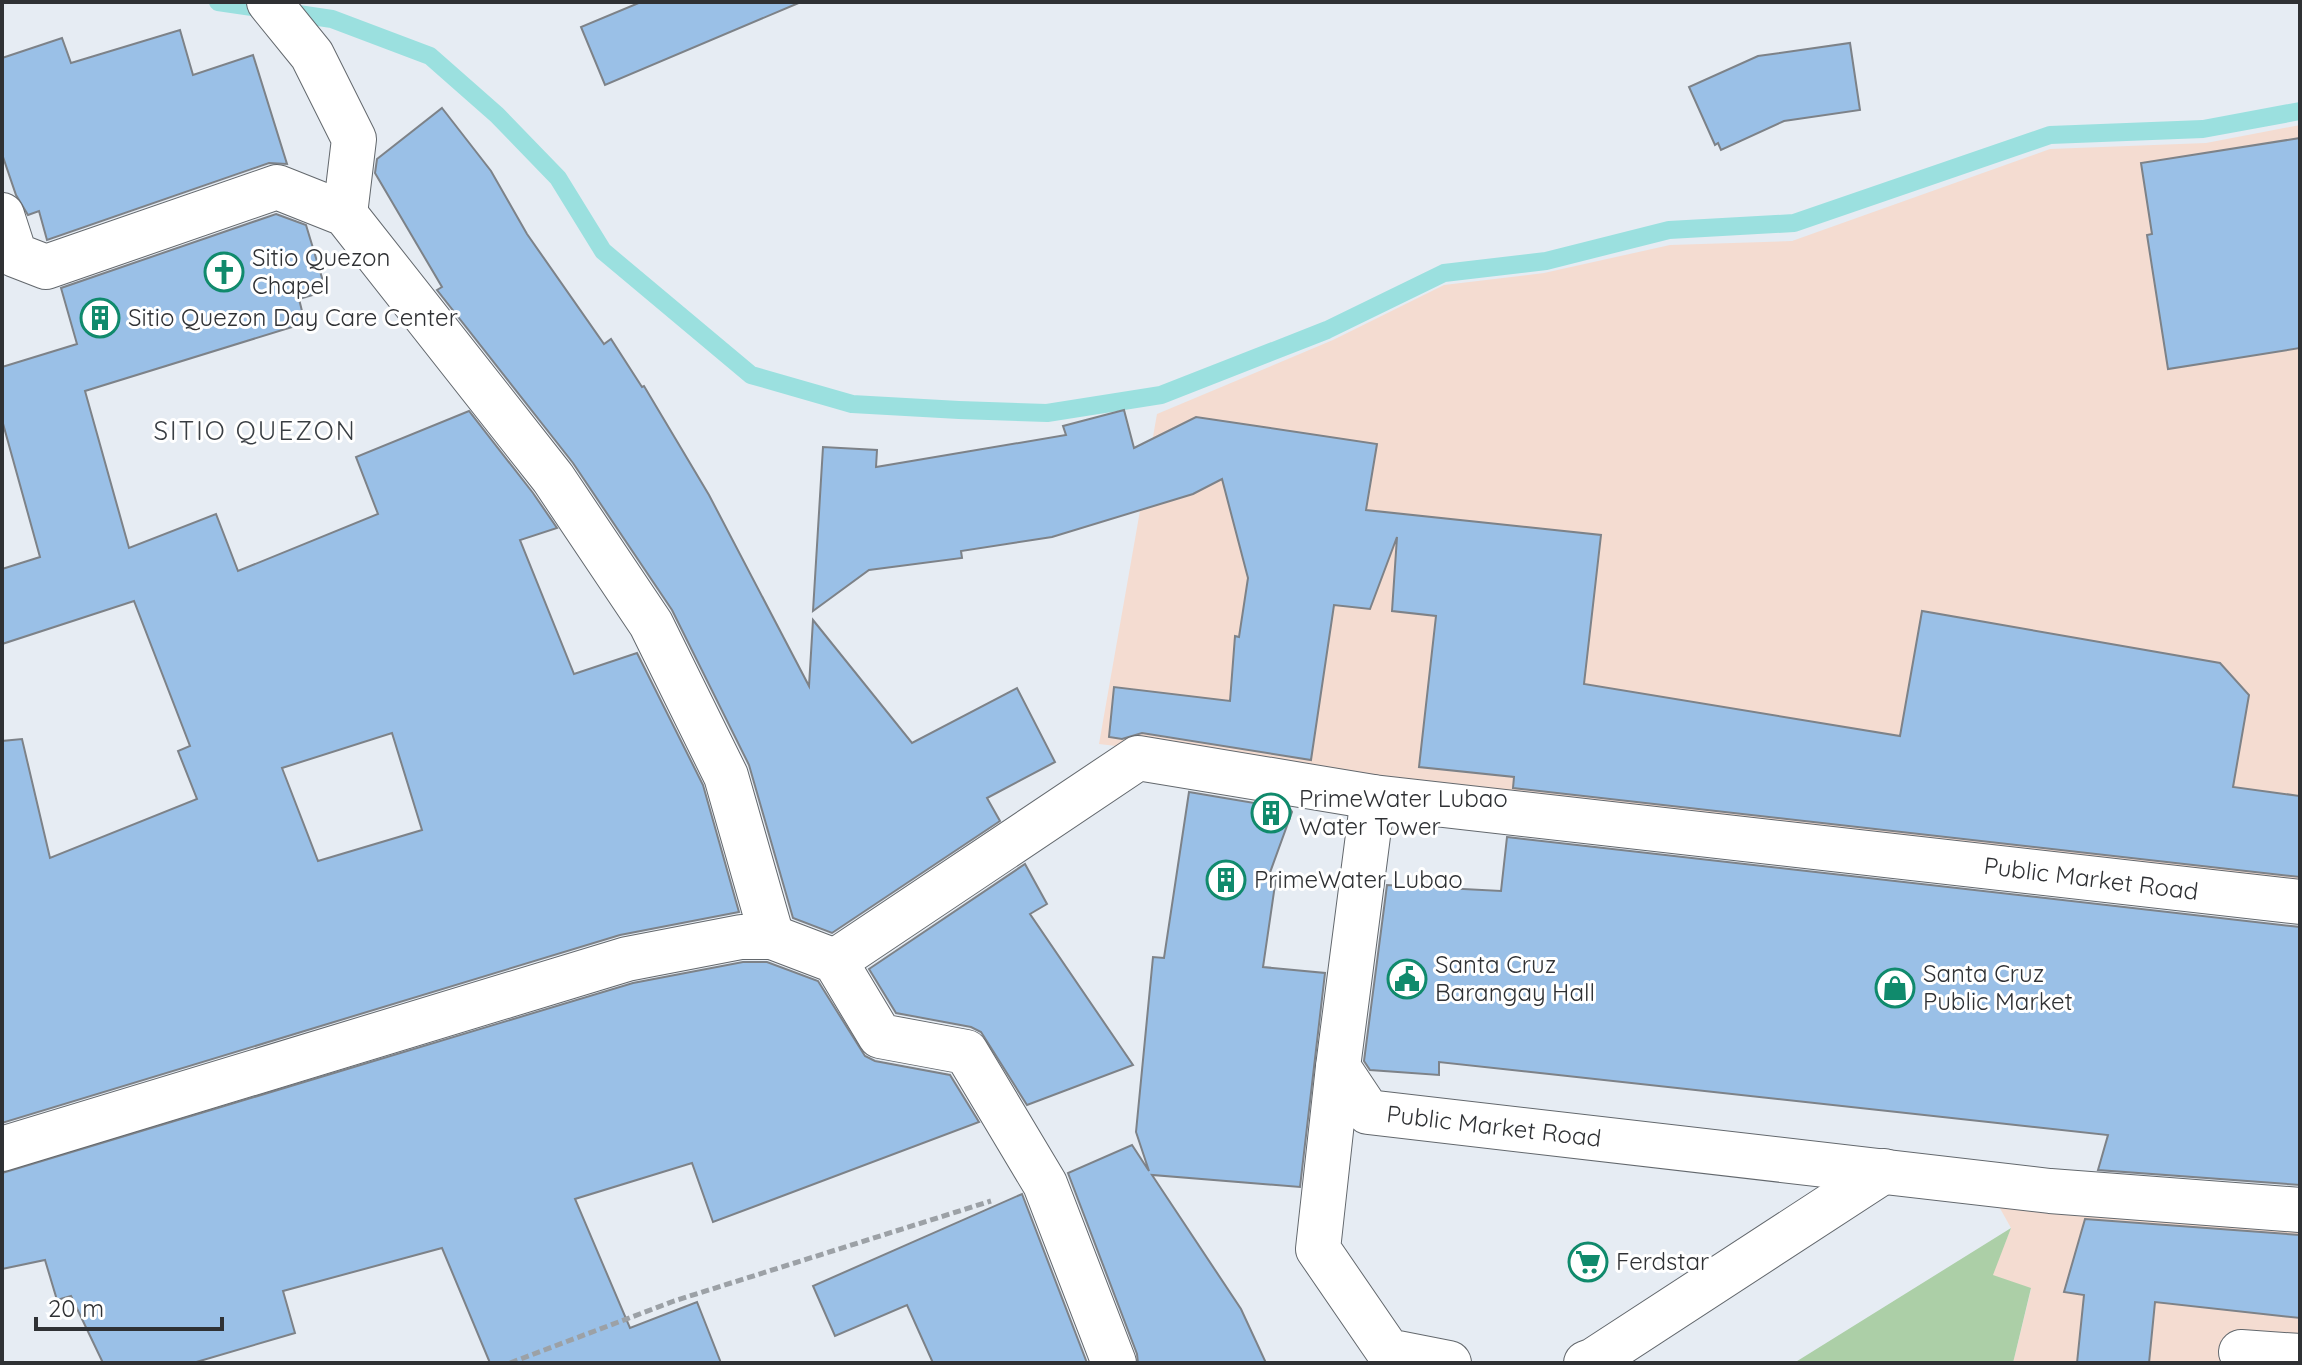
<svg xmlns="http://www.w3.org/2000/svg" width="2302" height="1365" viewBox="0 0 2302 1365" font-family="Quicksand,sans-serif">
<style>
.commercial{fill:#f4dcd1}
.green{fill:#accfa7}
.lines{fill:none;stroke-linecap:round;stroke-linejoin:round}
.stream{stroke:#9be0df;stroke-width:18}
.building{fill:#9ac0e7;stroke:#7d8288;stroke-width:2;fill-rule:evenodd}
.minor-casing{stroke:#63686d;stroke-width:46}
.path{stroke:#9ca1a6;stroke-width:5;stroke-dasharray:8 4;stroke-linecap:butt}
.minor{stroke:#fff;stroke-width:44}
.labels{text-anchor:middle;stroke-width:6;stroke-linejoin:round;paint-order:stroke}
.poi-label{font-size:24px;fill:#2f3134;stroke:#fff;text-anchor:start}
.street-label{font-size:24px;fill:#2f3134;stroke:#fff}
.neighbourhood-label{font-size:26px;letter-spacing:2px;fill:#393e43;stroke:#fff}
</style>
<rect width="100%" height="100%" fill="#e6ecf3"/>
<!-- commercial -->
<g class="commercial">
<path d="M 2300,125 L 2300,885 L 1099,744 L 1157,414 L 1333,340 L 1444,285 L 1544,273 L 1670,245 L 1792,241 L 2050,149 L 2206,143 Z"/>
<path d="M 1992,1194 L 2300,1231 L 2300,1363 L 2013,1363 L 2031,1289 L 1992,1275 L 2011,1228 Z"/>
</g>
<!-- green -->
<path class="green" d="M 2011,1228 L 1993,1275 L 2031,1288 L 2013,1363 L 1794,1363 Z"/>
<g class="lines">
<!-- stream -->
<path class="stream" d="M 218,2 L 332,19 L 430,56 L 497,115 L 558,178 L 603,251 L 751,375 L 852,404 L 959,410 L 1047,413 L 1161,395 L 1327,330 L 1444,273 L 1546,261 L 1669,230 L 1794,223 L 2050,135 L 2203,129 L 2300,111"/>
</g>
<!-- building -->
<g class="building">
<path d="M 641,2 L 801,2 L 605,85 L 581,27 Z"/>
<path d="M 180,30 L 193,75 L 253,55 L 287,164 L 269,163 L 47,240 L 39,211 L 28,215 L 16,195 L 2,154 L 2,58 L 62,38 L 71,63 Z"/>
<path d="M 1850,43 L 1860,110 L 1784,121 L 1721,150 L 1718,143 L 1715,145 L 1689,87 L 1758,56 Z"/>
<path d="M 442,108 L 491,171 L 527,234 L 604,344 L 611,339 L 642,387 L 644,386 L 709,495 L 809,686 L 813,620 L 912,743 L 1017,688 L 1055,762 L 987,798 L 1000,821 L 832,933 L 793,918 L 749,765 L 672,610 L 573,463 L 437,290 L 442,287 L 375,173 L 377,159 Z"/>
<path d="M 2300,138 L 2300,348 L 2168,369 L 2147,235 L 2152,234 L 2141,163 Z"/>
<path d="M 276,214 L 306,225 L 326,291 L 299,299 L 305,323 L 85,391 L 129,548 L 216,514 L 238,571 L 378,514 L 356,457 L 469,411 L 533,493 L 557,528 L 520,540 L 574,674 L 637,653 L 703,785 L 739,912 L 620,935 L 2,1123 L 2,741 L 22,739 L 50,858 L 197,799 L 178,751 L 190,746 L 134,601 L 2,644 L 2,569 L 40,557 L 2,420 L 2,367 L 77,344 L 61,288 ZM 392,733 L 422,830 L 318,861 L 282,768 Z"/>
<path d="M 1124,410 L 1134,448 L 1196,417 L 1377,444 L 1366,510 L 1601,535 L 1584,684 L 1900,736 L 1922,611 L 2220,663 L 2249,695 L 2233,787 L 2300,796 L 2300,877 L 1513,788 L 1514,777 L 1419,767 L 1436,616 L 1392,611 L 1397,537 L 1370,609 L 1334,605 L 1311,760 L 1142,733 L 1122,739 L 1109,737 L 1114,687 L 1230,701 L 1235,636 L 1239,637 L 1248,578 L 1222,479 L 1193,494 L 1052,537 L 961,551 L 962,558 L 869,570 L 813,611 L 823,447 L 877,450 L 876,467 L 1066,435 L 1063,426 Z"/>
<path d="M 1189,792 L 1290,809 L 1292,812 L 1268,878 L 1276,878 L 1263,967 L 1325,973 L 1300,1187 L 1152,1175 L 1241,1309 L 1266,1363 L 1138,1363 L 1137,1354 L 1068,1173 L 1132,1145 L 1149,1171 L 1136,1132 L 1153,957 L 1164,958 Z"/>
<path d="M 1507,837 L 2300,927 L 2300,1185 L 2098,1170 L 2108,1135 L 1439,1062 L 1439,1075 L 1370,1070 L 1364,1061 L 1387,885 L 1501,891 Z"/>
<path d="M 1025,864 L 1047,904 L 1030,914 L 1133,1065 L 1027,1105 L 981,1032 L 971,1027 L 896,1013 L 869,969 Z"/>
<path d="M 743,962 L 767,962 L 818,981 L 865,1056 L 875,1061 L 950,1075 L 979,1122 L 713,1222 L 692,1163 L 575,1199 L 630,1328 L 697,1302 L 721,1363 L 490,1363 L 442,1248 L 283,1291 L 295,1333 L 193,1363 L 103,1363 L 71,1296 L 57,1300 L 45,1260 L 2,1269 L 2,1173 L 633,983 Z"/>
<path d="M 1022,1194 L 1087,1363 L 933,1363 L 907,1305 L 835,1336 L 813,1286 Z"/>
<path d="M 2085,1219 L 2300,1235 L 2300,1318 L 2155,1302 L 2149,1363 L 2077,1363 L 2084,1295 L 2064,1292 Z"/>
</g>
<g class="lines">
<!-- minor casing -->
<g class="minor-casing">
<g id="minor">
<path d="M 269,2 L 312,55 L 354,139 L 345,214"/>
<path d="M 2,215 L 15,255 L 46,267 L 277,187 L 345,214 L 553,478 L 651,624 L 726,776 L 772,937"/>
<path id="s1" d="M 2300,902 L 1373,797 L 1338,1067 L 1368,1112 L 2050,1191 L 2300,1210"/>
<path d="M 835,961 L 1138,758 L 1373,797"/>
<path d="M 1338,1067 L 1318,1249 L 1388,1351 L 1449,1363"/>
<path d="M 2,1149 L 627,959 L 741,937 L 772,937 L 835,961 L 880,1036 L 966,1052 L 1045,1184 L 1114,1363"/>
<path d="M 2241,1352 L 2300,1356"/>
<path d="M 1586,1363 L 1594,1360 L 1884,1171"/>
</g>
</g>
<!-- path -->
<path class="path" d="M 510,1363 L 674,1301 L 991,1201"/>
<!-- minor -->
<use href="#minor" class="minor"/>
</g>
<!-- icons -->
<defs>
<g id="church-ring" transform="scale(2)"><circle r="9.5" fill="#fff" stroke="#108a6c" stroke-width="1.5"/><path d="M-1.2-6h2.4v3.5h3.3v2.4h-3.3V6h-2.4V-.1h-3.3v-2.4h3.3Z" fill="#108a6c"/></g>
<g id="building-ring" transform="scale(2)"><circle r="9.5" fill="#fff" stroke="#108a6c" stroke-width="1.5"/><path d="M-4-6H4V6H1V3H-1V6H-4ZM-2.5-4.3h1.7v1.8h-1.7ZM.8-4.3h1.7v1.8H.8ZM-2.5-1h1.7V.8h-1.7ZM.8-1h1.7V.8H.8Z" fill="#108a6c"/></g>
<g id="civic-ring" transform="scale(2)"><circle r="9.5" fill="#fff" stroke="#108a6c" stroke-width="1.5"/><path d="M-.6-6.5H3V-4.5H.6V-3L4-1V1h2V6H-6V1h2V-1L-.6-3ZM-1.2 2.5V6h2.4V2.5Z" fill="#108a6c"/></g>
<g id="shop-ring" transform="scale(2)"><circle r="9.5" fill="#fff" stroke="#108a6c" stroke-width="1.5"/><path d="M-5-2.5h2.3a2.7 3.5 0 0 1 5.4 0H5L5.5 6h-11ZM-1.5-2.5h3a1.5 2.3 0 0 0-3 0Z" fill="#108a6c"/></g>
<g id="supermarket-ring" transform="scale(2)"><circle r="9.5" fill="#fff" stroke="#108a6c" stroke-width="1.5"/><path d="M-6-5.5h2.5l.6 2H6L4.5 2H-2.5L-4.4-4H-6ZM-1.5 3.2a1.3 1.3 0 1 0 .1 0ZM3 3.2a1.3 1.3 0 1 0 .1 0Z" fill="#108a6c"/></g>
</defs>
<g fill-rule="evenodd">
<use href="#church-ring" x="224" y="272"/>
<use href="#building-ring" x="100" y="318"/>
<use href="#building-ring" x="1271" y="813"/>
<use href="#building-ring" x="1226" y="880"/>
<use href="#civic-ring" x="1407" y="979"/>
<use href="#shop-ring" x="1895" y="988"/>
<use href="#supermarket-ring" x="1588" y="1262"/>
</g>
<g class="labels">
<!-- poi labels -->
<g class="poi-label">
<text x="252" y="266">Sitio Quezon<tspan x="252" dy="28">Chapel</tspan></text>
<text x="128" y="326">Sitio Quezon Day Care Center</text>
<text x="1299" y="807">PrimeWater Lubao<tspan x="1299" dy="28">Water Tower</tspan></text>
<text x="1254" y="888">PrimeWater Lubao</text>
<text x="1435" y="973">Santa Cruz<tspan x="1435" dy="28">Barangay Hall</tspan></text>
<text x="1923" y="982">Santa Cruz<tspan x="1923" dy="28">Public Market</tspan></text>
<text x="1616" y="1270">Ferdstar</text>
</g>
<!-- street labels -->
<g class="street-label">
<text transform="translate(2091 879) rotate(7)" y="8">Public Market Road</text>
<text dy="8" stroke="none"><textPath href="#s1" startOffset="1386">Public Market Road</textPath></text>
</g>
<!-- neighbourhood labels -->
<g class="neighbourhood-label">
<text x="255" y="440">SITIO QUEZON</text>
</g>
</g>
<!-- border -->
<rect width="2302" height="1365" fill="none" stroke="#2f3134" stroke-width="8"/>
<!-- scale -->
<path d="M36 1317v12h186v-12" fill="none" stroke="#2f3134" stroke-width="4"/>
<text x="48" y="1317" font-size="24" fill="#2f3134" stroke="#ffffff" stroke-width="6" paint-order="stroke">20 m</text>
</svg>
